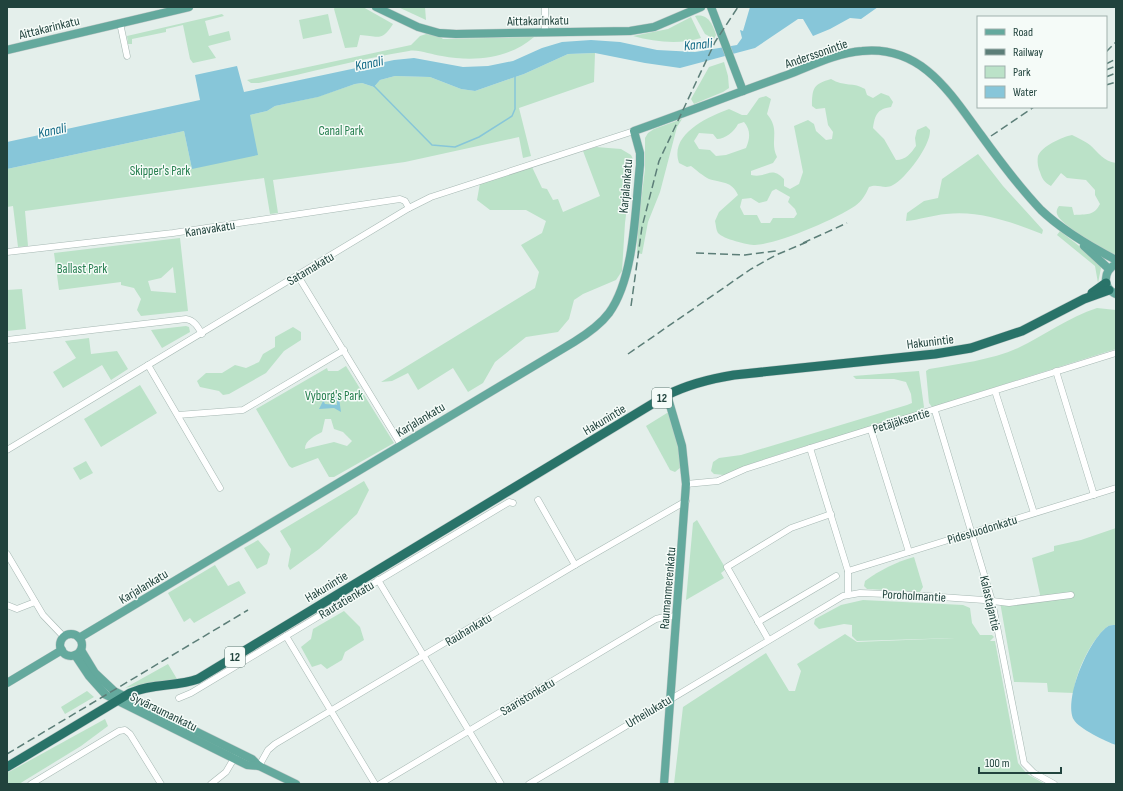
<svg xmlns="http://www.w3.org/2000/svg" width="1123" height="791" viewBox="0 0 1123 791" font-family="'Sofia Sans Condensed',sans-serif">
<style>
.green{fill:#bbe2c8;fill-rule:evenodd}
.water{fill:#87c6d9;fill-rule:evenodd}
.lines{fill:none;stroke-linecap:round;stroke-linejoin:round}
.stream{stroke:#87c6d9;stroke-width:1.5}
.minor-casing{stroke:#a6b8b3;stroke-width:7}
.major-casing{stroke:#c1cac9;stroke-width:9}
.highway-casing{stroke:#c1cac9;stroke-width:10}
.minor{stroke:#fff;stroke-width:6}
.major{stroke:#64a99d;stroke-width:8}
.highway{stroke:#297369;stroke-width:9}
.rail{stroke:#5c7e78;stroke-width:1.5;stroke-dasharray:8 4;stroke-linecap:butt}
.labels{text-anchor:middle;stroke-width:3;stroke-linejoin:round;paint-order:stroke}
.shield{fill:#f5fbf8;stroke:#617a75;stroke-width:1}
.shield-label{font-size:12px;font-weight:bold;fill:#21433d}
.street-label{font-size:13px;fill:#21433d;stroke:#f5fbf8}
.park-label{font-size:13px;fill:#267f4f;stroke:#f5fbf8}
.water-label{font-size:14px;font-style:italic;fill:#136a86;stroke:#f5fbf8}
</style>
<rect width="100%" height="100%" fill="#e4efeb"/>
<!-- green -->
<g class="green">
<path d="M 335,7 L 363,7 L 393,24 C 382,42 378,36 360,35 L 357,47 L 345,48 L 334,9 Z"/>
<path d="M 398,7 L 425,7 L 426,20 Z"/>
<path d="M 222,14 L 224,16 L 205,21 L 209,36 L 229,31 L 231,40 L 208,46 L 216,58 L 193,63 L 190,59 L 183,25 L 166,29 L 166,32 L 132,39 L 132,44 L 128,44 L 127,36 Z"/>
<path d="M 328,14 L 332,33 L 303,39 L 299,20 Z"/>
<path d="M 695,16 C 708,13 713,25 716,35 L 714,39 L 705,34 Z"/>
<path d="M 691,17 L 701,38 C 679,45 655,42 633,36 L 668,29 Z"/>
<path d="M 426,34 L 438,35 L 443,39 L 534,37 C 509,59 474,62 442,56 C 432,55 418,49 409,51 C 359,59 309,73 259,83 L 251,83 L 247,80 L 411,45 L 420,36 Z"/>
<path d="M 595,53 L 594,82 L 519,108 L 531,156 L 523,158 L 519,137 L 405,162 L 273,180 L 278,213 L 270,214 L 264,178 L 25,211 L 28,246 L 18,247 L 13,206 L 7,207 L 7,169 L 184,131 L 192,169 L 250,115 L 267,111 L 275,106 L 317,97 L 355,84 L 362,83 L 374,87 L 380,80 L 395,76 L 430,77 L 461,89 L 475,91 L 524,74 L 568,54 Z"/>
<path d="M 724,62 L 728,76 L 729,88 L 723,92 L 694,104 L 691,99 L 709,67 Z"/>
<path d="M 831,79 C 844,87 854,82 865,89 L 867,95 L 873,98 L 881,93 L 889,96 L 893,102 L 891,107 C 877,109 875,115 873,128 L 884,139 L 896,160 C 906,160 911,153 916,146 L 915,138 L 917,130 L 926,126 L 930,130 C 931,145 906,178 893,185 C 884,190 878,183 869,187 C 866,194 862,201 855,206 C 836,219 778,244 755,245 C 748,245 723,239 718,233 C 716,230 716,225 715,221 L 719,212 L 738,195 C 732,181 722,183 709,179 C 703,176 696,170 691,166 L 687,167 L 679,163 C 669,134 708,117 729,109 L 742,115 L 747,115 L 759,98 L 766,96 L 771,99 L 767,114 C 781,131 769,140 777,157 L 773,163 L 751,171 L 751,175 C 767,179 770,165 784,179 L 784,186 L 790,189 L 799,184 L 803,172 L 794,126 L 808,120 L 814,124 L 816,131 L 826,140 L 832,139 L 833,132 L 828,125 L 825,108 L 816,109 L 812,106 C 812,87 814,84 831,79 ZM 744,122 C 751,130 750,139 746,148 L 726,155 L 716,156 L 710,150 L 699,149 L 694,141 L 699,133 L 713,134 L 717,139 C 725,139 734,132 738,124 ZM 776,189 L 790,197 L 788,202 L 795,209 L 797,214 L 794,218 L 773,218 L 770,223 L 761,223 L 757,215 L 744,215 L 740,207 L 742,199 L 751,198 L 759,203 L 767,201 L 772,191 Z"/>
<path d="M 682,119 L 677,127 L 660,192 L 648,222 L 642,254 L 637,253 L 638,225 L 645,169 L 645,138 L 648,133 L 654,129 Z"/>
<path d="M 1072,135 C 1078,138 1085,141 1090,145 C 1099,153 1103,161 1116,163 L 1116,255 C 1105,251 1060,225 1057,214 C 1056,211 1057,209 1059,206 L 1072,207 L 1074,215 C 1086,214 1094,216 1100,204 L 1095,195 L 1095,190 L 1086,180 L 1067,178 L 1061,173 L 1051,186 C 1045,183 1042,179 1040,172 C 1038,168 1037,161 1038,156 C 1042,146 1062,137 1072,135 Z"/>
<path d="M 596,147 L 621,149 L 631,155 L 633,159 L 625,223 L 622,271 L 616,280 L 583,294 L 574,300 L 569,319 L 558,332 L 526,337 L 495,362 L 483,383 L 468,392 L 453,368 L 418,390 L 408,373 L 392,381 L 381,382 L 535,288 L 539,272 L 521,245 L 542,233 L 546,221 L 526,210 L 490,210 L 477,200 L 480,183 L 532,167 L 542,188 L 547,189 L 553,200 L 558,199 L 563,212 L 600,196 L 583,151 Z"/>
<path d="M 978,154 L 1003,186 L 1043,230 L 1042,234 C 1011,222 980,210 946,214 C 933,215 919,220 906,221 L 907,213 L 924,201 L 938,198 L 942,179 Z"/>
<path d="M 1060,231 L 1097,260 L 1101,268 L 1098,283 L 1095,266 L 1057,235 Z"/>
<path d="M 180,238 L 188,311 L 141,316 L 137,310 L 141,299 L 134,288 L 121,285 L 121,282 L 59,290 L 54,253 ZM 173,267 L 176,293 L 151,291 L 148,281 L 161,278 Z"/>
<path d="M 22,289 L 26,329 L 7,331 L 7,290 Z"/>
<path d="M 1097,308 L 1116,310 L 1116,349 L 932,407 L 929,403 L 926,371 L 929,369 C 958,364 991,360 1018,348 C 1045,335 1069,317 1097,308 Z"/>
<path d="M 186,326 L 189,327 L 190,332 L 162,348 L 151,330 Z"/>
<path d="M 293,327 L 301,332 L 301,340 L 284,351 L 266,373 L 229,394 L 223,395 L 219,391 L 200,387 L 197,381 L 206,373 L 222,373 L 235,365 L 246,368 L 259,362 L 263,354 L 275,347 L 275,337 Z"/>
<path d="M 89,338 L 91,354 L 117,351 L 128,369 L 111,380 L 102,365 L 63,388 L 53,372 L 76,358 L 65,341 Z"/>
<path d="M 346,366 L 394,443 L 334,477 L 329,477 L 318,458 L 292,468 L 289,466 L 256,409 L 327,368 L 328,371 L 338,371 ZM 325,419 L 331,419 L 334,429 L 343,432 L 352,441 L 347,446 L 334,442 L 305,449 C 305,440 315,436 322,432 Z"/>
<path d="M 919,371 L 924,407 L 922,411 L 789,451 L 745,466 L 724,475 L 714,474 L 711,471 L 713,462 L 719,458 L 741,455 L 907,405 L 912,403 L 911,394 L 906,382 L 894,379 L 856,379 L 853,376 Z"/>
<path d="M 140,385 L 157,413 L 101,447 L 84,419 Z"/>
<path d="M 667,413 L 670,413 L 678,446 L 681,467 L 675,472 L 670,470 L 646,426 Z"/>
<path d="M 86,461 L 93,473 L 80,480 L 73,468 Z"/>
<path d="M 364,481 L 369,490 L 357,514 L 319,549 L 290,570 L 288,566 L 291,549 L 280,531 Z"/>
<path d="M 697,520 L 726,569 L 721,573 L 724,578 L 686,600 L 693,523 Z"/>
<path d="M 1116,528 L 1116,625 C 1113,625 1109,625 1107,627 C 1092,638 1074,675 1074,693 L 1048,692 L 1047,683 L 1014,682 L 1000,602 L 1041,599 L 1032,558 L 1054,551 L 1054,546 L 1081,540 Z"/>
<path d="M 258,540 L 270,554 L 267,564 L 257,569 L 244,548 Z"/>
<path d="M 914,557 L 923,587 L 920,592 L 867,589 L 864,586 L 865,581 C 880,570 896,562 914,557 Z"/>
<path d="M 215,565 L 228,586 L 239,581 L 246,593 L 194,623 L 190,618 L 184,622 L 168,593 Z"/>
<path d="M 863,600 L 963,605 L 970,608 L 972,623 L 980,635 L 992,635 L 994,637 L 990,641 L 995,641 L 1018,763 L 1027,774 L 1045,784 L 674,784 L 683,707 L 766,653 L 789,691 L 795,691 L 801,671 L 797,664 L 845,634 L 857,642 L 955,638 L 975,640 L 955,638 L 857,641 L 852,636 L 852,625 L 844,624 L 819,629 L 814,624 L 815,619 L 841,605 Z"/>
<path d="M 344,611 L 360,627 L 364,640 L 345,652 L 342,660 L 327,669 L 321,664 L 312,667 L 301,647 L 311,639 L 313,629 Z"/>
<path d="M 168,664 L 177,679 L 147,683 L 125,688 Z"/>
<path d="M 87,691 L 94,697 L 65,714 L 61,707 Z"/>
<path d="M 105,719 L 108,726 L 81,746 L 19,784 L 7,784 L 7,773 Z"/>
</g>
<!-- water -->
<g class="water">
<path d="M 750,7 L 878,7 L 861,19 L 850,18 L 830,29 L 813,36 L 803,19 L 798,19 L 755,48 L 680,68 L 645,63 L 595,53 L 568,54 L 524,74 L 475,91 L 461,89 L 430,77 L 395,76 L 380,80 L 374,87 L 362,83 L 355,84 L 318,97 L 275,106 L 267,111 L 250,115 L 258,155 L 192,169 L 184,131 L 7,169 L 7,142 L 200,100 L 195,75 L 237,66 L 244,92 L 394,60 L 414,58 L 463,67 L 488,66 L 513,61 L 542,48 L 562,42 L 591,40 L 620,42 L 657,50 L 695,52 L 737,45 L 742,38 L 740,30 L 743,31 Z"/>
<path d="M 330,394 L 339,398 L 341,412 L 334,408 L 319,409 L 325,397 ZM 330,396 L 337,400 L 337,405 L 325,404 L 324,402 Z"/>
<path d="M 1116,625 L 1116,745 C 1107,742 1078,728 1074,720 C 1063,699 1089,640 1107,627 C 1109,625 1113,625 1116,625 Z"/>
</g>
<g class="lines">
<!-- stream -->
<path class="stream" d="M 373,85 L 432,145 L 455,147 L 479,137 L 512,116 L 515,109 L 515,75"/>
<!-- minor casing -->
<g class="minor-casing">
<g id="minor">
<path d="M 545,7 L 545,32"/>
<path d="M 120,23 L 127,56"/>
<path d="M 7,252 L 173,233 L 400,199 L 405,201 L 409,208"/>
<path d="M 298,276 L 401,445"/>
<path d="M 7,340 L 186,319 C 194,320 198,327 202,334"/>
<path d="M 148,365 L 220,488"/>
<path d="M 1056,371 L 1094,495"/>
<path d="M 995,391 L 1034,513"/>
<path d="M 935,411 L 992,601 L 1024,763 L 1034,773 L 1054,784"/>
<path d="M 178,415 L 243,410 L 344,350"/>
<path d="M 871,430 L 909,552"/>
<path d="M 810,448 L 848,571 L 848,594"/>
<path d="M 7,450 L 409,208 L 431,197 L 634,131"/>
<path d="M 686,484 L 718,481 L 745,469 L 810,448 L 1116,353"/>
<path d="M 538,500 L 575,565"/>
<path d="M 7,554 L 43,615 L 64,637"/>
<path d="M 848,571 L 1116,488"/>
<path d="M 378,580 L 501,784"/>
<path d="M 7,605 L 17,609 L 35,602"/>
<path d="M 758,622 L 836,576"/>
<path d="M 286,636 L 375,784"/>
<path d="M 768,639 L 727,567 L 791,528 L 831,514"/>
<path d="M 179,698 L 191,693 L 509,502 L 513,503"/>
<path d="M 259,766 L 268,750 L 275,744 L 575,565 L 686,501"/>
<path d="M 31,784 L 119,731 L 125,730 L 130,734 L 161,784"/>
<path d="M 211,784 L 226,772 L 236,755"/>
<path d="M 380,784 L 656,619 L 668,616 L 676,617"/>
<path d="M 529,784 L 843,596 L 860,593 L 912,595 L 984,600 L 1009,603 L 1071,595"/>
</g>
</g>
<!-- major casing -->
<g class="major-casing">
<g id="major">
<path d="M 376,7 L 418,27 L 439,33 L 456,34 L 630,31 L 654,27 L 701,7"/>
<path d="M 711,7 L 743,91"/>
<path d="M 7,50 L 189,7"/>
<path d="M 1084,246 L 1109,269"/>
<path d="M 1116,264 C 1103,271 1102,288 1116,294"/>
<circle cx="71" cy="645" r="11"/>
<path d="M 79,638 L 574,342 C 587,334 600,325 609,313 C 635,277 635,209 640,165 L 640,153 L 634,131 C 685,113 736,93 787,75 C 811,66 836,53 862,51 C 922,45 950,93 981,135 C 999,160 1019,187 1041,210 C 1063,231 1089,246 1116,260"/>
<path d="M 81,650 L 95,673 L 114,691 L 252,759 L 259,766 L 296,784"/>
<path d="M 75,655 L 89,676 L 106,695 L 247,765 L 259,766"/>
<path d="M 7,683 L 62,650"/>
<path d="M 664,784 L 686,484 L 682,446 L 667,395"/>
</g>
</g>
<!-- highway casing -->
<g class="highway-casing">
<g id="highway">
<path d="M 1092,293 L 1106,283"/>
<path d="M 7,767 L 130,693 C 152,683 176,687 198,679 L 667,395 C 689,384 709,379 734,375 L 935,354 L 971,348 L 1022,331 L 1084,299 L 1109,290"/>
</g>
</g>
<!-- minor -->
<use href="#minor" class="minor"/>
<!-- major -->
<use href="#major" class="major"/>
<!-- highway -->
<use href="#highway" class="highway"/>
<!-- rail -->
<g class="rail">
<path d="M 1106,52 L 1116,42"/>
<path d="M 1106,64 L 1116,59"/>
<path d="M 1106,70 L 1116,66"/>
<path d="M 1106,77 L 1116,73"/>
<path d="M 1106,85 L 1116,82"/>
<path d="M 991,136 L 1034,107"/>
<path d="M 803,243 L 847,223"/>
<path d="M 696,253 L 745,255 L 776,251"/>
<path d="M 631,306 L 642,227 L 659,161 L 715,42 L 738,7"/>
<path d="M 628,354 L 751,269 L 776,255 L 807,242"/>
<path d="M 7,754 L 248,610"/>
</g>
</g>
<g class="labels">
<!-- shield labels -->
<g class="shield">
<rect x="652" y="388" width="20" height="20" rx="3"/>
<rect x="225" y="647" width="20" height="20" rx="3"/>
</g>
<g class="shield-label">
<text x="662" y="402">12</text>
<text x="235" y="661">12</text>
</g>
<!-- street labels -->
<g class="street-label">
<text transform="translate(538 20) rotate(-1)" y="5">Aittakarinkatu</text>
<text transform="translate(49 27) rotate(-14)" y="5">Aittakarinkatu</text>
<text transform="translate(816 53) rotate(-19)" y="5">Anderssonintie</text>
<text transform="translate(625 186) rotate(-85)" y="5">Karjalankatu</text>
<text transform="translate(210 228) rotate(-9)" y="5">Kanavakatu</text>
<text transform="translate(310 268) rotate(-31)" y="5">Satamakatu</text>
<text transform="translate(930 341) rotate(-7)" y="5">Hakunintie</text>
<text transform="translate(420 419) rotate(-31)" y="5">Karjalankatu</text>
<text transform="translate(604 419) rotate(-31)" y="5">Hakunintie</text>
<text transform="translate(901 420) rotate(-17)" y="5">Petäjäksentie</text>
<text transform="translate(982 529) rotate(-17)" y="5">Pidesluodonkatu</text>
<text transform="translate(143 586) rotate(-31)" y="5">Karjalankatu</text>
<text transform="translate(326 586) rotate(-31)" y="5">Hakunintie</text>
<text transform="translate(667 588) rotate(-85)" y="5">Raumanmerenkatu</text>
<text transform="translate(914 595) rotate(3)" y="5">Poroholmantie</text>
<text transform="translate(346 599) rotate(-31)" y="5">Rautatienkatu</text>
<text transform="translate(991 603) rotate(77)" y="5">Kalastajantie</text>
<text transform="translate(468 629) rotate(-31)" y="5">Rauhankatu</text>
<text transform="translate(527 696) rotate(-31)" y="5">Saaristonkatu</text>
<text transform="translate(164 711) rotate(26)" y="5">Syväraumankatu</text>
<text transform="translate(648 711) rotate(-31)" y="5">Urheilukatu</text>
</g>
<!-- park labels -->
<g class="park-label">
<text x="341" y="135">Canal Park</text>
<text x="160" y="175">Skipper's Park</text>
<text x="82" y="273">Ballast Park</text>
<text x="334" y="400">Vyborg's Park</text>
</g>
<!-- water labels -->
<g class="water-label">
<text transform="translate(698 44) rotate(-6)" y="5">Kanali</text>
<text transform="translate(369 63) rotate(-12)" y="5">Kanali</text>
<text transform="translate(52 130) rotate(-12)" y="5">Kanali</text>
</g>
</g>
<!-- border -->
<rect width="1123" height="791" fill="none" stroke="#21433d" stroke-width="16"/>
<!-- legend -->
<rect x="977" y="16" width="130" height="92" fill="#f5fbf8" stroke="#a0b1ad"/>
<rect x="985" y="29" width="20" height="6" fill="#64a99d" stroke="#a0b1ad"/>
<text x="1013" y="36" font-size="12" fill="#21433d">Road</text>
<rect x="985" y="49" width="20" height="6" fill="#5c7e78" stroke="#a0b1ad"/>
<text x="1013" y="56" font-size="12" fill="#21433d">Railway</text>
<rect x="985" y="66" width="20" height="12" fill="#bbe2c8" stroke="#a0b1ad"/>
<text x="1013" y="76" font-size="12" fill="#21433d">Park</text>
<rect x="985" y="86" width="20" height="12" fill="#87c6d9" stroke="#a0b1ad"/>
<text x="1013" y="96" font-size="12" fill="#21433d">Water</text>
<!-- scale -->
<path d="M979 767v6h82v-6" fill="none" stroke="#21433d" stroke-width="2"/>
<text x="985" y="767" font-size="12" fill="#21433d" stroke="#f5fbf8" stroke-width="3" paint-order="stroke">100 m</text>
</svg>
